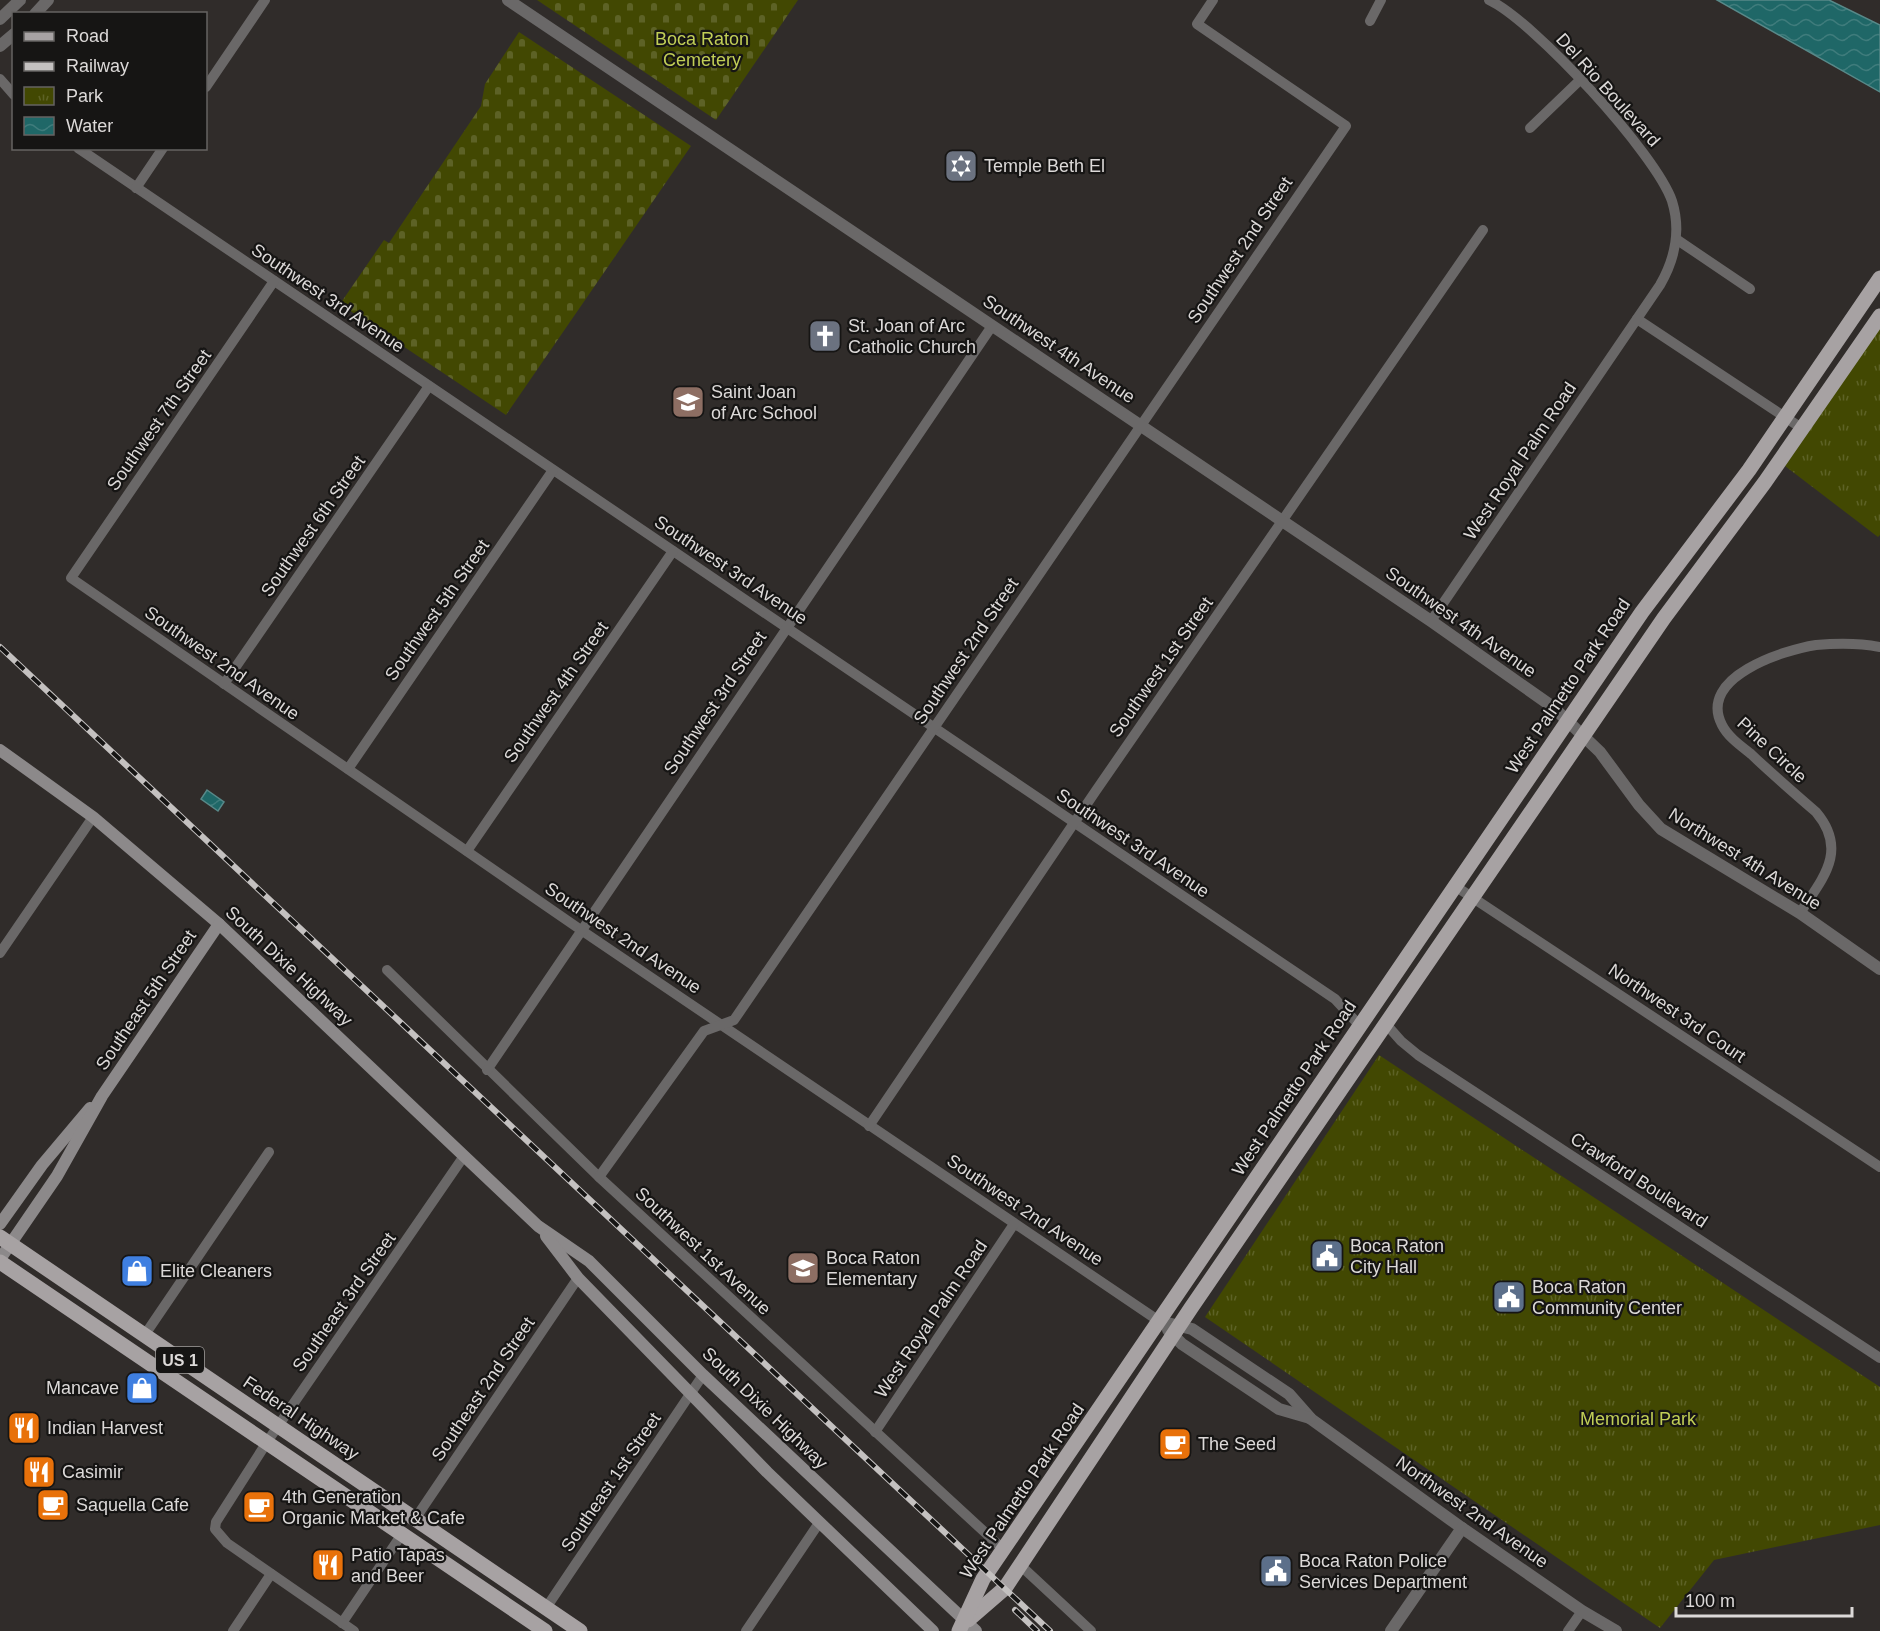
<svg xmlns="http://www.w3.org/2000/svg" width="1880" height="1631" viewBox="0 0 1880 1631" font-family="Helvetica,sans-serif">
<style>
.cemetery{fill:url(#cemetery-stones)}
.park{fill:url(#park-tufts)}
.water{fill:url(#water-waves);stroke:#588989;stroke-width:1.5}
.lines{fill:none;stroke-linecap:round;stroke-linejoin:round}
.minor{stroke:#6a6868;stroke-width:10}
.tertiary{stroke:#6a6868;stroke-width:12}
.secondary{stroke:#8c898a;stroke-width:12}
.primary{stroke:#a7a2a3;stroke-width:15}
.rail-casing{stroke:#c4c1c0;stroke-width:6}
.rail{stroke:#161514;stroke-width:4;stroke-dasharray:11;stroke-linecap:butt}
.labels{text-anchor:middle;stroke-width:4.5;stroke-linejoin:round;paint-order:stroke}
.shield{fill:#161514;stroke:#a19e9d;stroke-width:1.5}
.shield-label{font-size:16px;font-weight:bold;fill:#dcd9d8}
.park-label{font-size:18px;fill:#c1ce56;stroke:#161514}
.street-label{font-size:18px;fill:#dcd9d8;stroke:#161514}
.poi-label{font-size:18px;fill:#dcd9d8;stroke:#161514;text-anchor:start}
</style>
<defs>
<pattern id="cemetery-stones" width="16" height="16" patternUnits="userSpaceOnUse" patternTransform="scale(1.5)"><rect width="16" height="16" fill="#424802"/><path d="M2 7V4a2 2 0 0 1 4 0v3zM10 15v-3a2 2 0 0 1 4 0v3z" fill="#5d6226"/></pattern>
<pattern id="park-tufts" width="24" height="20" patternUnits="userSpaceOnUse" patternTransform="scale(1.5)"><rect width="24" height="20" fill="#424802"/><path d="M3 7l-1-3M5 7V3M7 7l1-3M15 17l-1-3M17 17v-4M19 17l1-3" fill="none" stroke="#5d6226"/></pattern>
<pattern id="water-waves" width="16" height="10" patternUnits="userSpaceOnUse" patternTransform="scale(1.5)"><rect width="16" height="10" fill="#1f6767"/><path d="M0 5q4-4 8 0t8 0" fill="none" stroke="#3f7c7c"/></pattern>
</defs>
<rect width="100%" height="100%" fill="#302c2a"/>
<!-- cemetery -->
<g class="cemetery">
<path d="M 537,0 L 798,0 L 716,120 Z"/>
<path d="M 519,32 L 691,146 L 506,415 L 340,304 L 384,240 L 389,243 L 481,106 L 485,84 Z"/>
</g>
<!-- park -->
<g class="park">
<path d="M 1880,328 L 1880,535 L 1878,537 L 1785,466 Z"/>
<path d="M 1379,1055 L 1880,1387 L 1880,1525 L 1714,1560 L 1660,1628 L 1205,1317 Z"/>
</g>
<!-- water -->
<g class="water">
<path d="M 1717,0 L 1829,0 L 1880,25 L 1880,92 Z"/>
<path d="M 207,790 L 224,802 L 218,811 L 201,799 Z"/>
</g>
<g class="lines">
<!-- minor -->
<g class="minor">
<path d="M 1370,21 L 1381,0"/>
<path d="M 0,79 L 14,95"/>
<path d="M 206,87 L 265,0"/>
<path d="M 1530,128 L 1580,80"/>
<path d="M 78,148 L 1335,999 L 1360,1026"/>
<path d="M 136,188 L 163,148"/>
<path d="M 1676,239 L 1750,289"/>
<path d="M 274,281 L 71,578 L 581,930 L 1159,1321"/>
<path d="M 1637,319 L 1803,429"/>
<path d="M 1431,621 L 1660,285 C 1675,259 1681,230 1672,201 C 1656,154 1534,21 1489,0"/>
<path d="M 224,684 L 429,386"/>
<path d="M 348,769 L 553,470"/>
<path d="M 467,851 L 673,551"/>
<path d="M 1455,886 L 1880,1167"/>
<path d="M 1800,913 C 1822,879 1849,851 1816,812 C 1794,793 1772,774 1751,754 C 1741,746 1728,737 1722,725 C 1697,677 1784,650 1816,645 C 1837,643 1860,643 1880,647"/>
<path d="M 0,953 L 93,817"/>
<path d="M 387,970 L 599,1177 L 1003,1549"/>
<path d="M 1386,1024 L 1401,1041 L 1418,1055 L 1880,1358"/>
<path d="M 487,1070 L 992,326"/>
<path d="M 869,1126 L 1095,792 L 1483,230"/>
<path d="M 599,1177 L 704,1031 L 734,1020 L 1346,126 L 1197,24 L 1213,0"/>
<path d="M 144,1336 L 269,1152"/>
<path d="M 875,1432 L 1014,1224"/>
<path d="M 415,1519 L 578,1278"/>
<path d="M 1020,1565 L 1091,1631"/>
<path d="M 546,1608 L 703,1375"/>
<path d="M 342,1623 L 402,1534"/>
<path d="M 233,1631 L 271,1574"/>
<path d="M 354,1631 L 227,1543 L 215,1529 L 216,1522 L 267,1442 L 464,1156"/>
<path d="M 746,1631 L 819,1523"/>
<path d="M 1568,1631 L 1582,1611"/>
</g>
<!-- tertiary -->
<g class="tertiary">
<path d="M 508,0 L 1431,621 L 1553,707 L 1600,752 L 1639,805 L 1661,829 L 1800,913 L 1880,969"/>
<path d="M 35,14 L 48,0"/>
<path d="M 0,19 L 20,0"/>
<path d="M 0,46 L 14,34"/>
<path d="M 1159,1321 L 1192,1329 L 1289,1394 L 1311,1419 L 1462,1528 L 1582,1611 L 1616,1631"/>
<path d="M 1168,1330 L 1182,1344 L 1279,1409 L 1310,1418"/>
<path d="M 1391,1631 L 1462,1528"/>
</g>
<!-- secondary -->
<g class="secondary">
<path d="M 0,750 L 93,817 L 219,924 L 538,1226 L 589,1261 L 703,1375 L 976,1631"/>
<path d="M 0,1224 L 42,1165 L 90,1108"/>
<path d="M 546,1236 L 578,1278 L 767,1472 L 933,1631"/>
<path d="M 0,1259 L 57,1176 L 102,1096 L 219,924"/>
</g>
<!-- primary -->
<g class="primary">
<path d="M 0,1237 L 580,1631"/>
<path d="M 0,1262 L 545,1631"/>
<path d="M 968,1620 L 1005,1588 L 1191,1308 L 1664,618 L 1765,482 L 1880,316"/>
<path d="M 959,1631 L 983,1579 L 1642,612 L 1749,470 L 1880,278"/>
</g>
<!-- rail casing -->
<g class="rail-casing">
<g id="rail">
<path d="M 0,647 L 1050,1631"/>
<path d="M 1015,1610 L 1037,1631"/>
</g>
</g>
<!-- rail -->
<use href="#rail" class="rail"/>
</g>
<!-- icons -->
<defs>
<g id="synagogue-square" transform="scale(1.725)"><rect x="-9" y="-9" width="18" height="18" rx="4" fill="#6b7280" stroke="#161514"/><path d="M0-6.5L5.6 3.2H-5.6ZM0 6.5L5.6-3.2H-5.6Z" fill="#fff"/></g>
<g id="church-square" transform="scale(1.725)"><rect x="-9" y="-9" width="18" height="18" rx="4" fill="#6b7280" stroke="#161514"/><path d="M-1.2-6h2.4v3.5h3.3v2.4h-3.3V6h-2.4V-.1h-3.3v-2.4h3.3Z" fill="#fff"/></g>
<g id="school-square" transform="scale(1.725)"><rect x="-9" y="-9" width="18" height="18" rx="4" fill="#8d6e63" stroke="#161514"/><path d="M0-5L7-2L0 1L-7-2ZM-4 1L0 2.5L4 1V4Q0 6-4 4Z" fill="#fff"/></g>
<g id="civic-square" transform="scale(1.725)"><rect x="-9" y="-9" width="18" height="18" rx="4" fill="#5c6f8a" stroke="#161514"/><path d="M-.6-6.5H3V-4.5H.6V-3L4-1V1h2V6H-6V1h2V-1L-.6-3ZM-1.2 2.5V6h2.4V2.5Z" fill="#fff"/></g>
<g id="shop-square" transform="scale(1.725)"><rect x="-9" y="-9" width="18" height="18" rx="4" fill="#3f7fe0" stroke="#161514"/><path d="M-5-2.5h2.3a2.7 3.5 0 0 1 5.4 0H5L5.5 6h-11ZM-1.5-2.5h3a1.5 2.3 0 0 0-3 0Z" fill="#fff"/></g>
<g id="restaurant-square" transform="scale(1.725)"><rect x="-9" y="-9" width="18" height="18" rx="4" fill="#e8710a" stroke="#161514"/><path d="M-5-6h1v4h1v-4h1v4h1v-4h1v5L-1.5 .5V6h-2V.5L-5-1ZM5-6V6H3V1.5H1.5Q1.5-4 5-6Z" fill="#fff"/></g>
<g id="cafe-square" transform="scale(1.725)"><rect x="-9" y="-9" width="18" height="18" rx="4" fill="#e8710a" stroke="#161514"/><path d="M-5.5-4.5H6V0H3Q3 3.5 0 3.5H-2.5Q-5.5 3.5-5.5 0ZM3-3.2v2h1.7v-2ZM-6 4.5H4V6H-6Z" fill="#fff"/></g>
</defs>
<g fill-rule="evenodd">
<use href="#synagogue-square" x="961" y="166"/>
<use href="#church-square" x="825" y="336"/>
<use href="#school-square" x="688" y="402"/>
<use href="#civic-square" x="1327" y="1256"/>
<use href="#school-square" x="803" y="1268"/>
<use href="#shop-square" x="137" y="1271"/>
<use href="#civic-square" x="1509" y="1297"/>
<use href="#shop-square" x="142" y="1388"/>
<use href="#restaurant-square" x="24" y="1428"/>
<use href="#cafe-square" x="1175" y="1444"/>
<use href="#restaurant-square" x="39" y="1472"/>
<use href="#cafe-square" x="53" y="1505"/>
<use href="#cafe-square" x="259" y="1507"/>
<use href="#restaurant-square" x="328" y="1565"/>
<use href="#civic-square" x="1276" y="1571"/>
</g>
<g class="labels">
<!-- shield labels -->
<rect class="shield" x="156" y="1347" width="48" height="26" rx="4.5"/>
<g class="shield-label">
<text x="180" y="1366">US 1</text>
</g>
<!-- park labels -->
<g class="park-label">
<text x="702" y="45">Boca Raton<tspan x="702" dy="21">Cemetery</tspan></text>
<text x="1638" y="1425">Memorial Park</text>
</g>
<!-- street labels -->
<g class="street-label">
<text transform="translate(1608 90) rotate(48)" y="6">Del Rio Boulevard</text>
<text transform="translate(1240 250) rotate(-56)" y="6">Southwest 2nd Street</text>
<text transform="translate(328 298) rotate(34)" y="6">Southwest 3rd Avenue</text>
<text transform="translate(1059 349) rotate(34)" y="6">Southwest 4th Avenue</text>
<text transform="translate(159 420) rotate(-55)" y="6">Southwest 7th Street</text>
<text transform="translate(1520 461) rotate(-56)" y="6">West Royal Palm Road</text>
<text transform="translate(313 526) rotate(-55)" y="6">Southwest 6th Street</text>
<text transform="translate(731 570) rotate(34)" y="6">Southwest 3rd Avenue</text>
<text transform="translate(437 610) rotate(-55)" y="6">Southwest 5th Street</text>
<text transform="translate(1461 622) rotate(35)" y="6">Southwest 4th Avenue</text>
<text transform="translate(966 651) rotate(-56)" y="6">Southwest 2nd Street</text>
<text transform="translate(222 663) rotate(35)" y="6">Southwest 2nd Avenue</text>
<text transform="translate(1161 667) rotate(-55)" y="6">Southwest 1st Street</text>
<text transform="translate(1568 686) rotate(-56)" y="6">West Palmetto Park Road</text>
<text transform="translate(556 692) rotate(-55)" y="6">Southwest 4th Street</text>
<text transform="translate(715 703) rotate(-56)" y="6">Southwest 3rd Street</text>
<text transform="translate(1772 750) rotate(43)" y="6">Pine Circle</text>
<text transform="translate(1133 843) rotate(34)" y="6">Southwest 3rd Avenue</text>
<text transform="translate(1745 859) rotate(32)" y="6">Northwest 4th Avenue</text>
<text transform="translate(623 938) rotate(34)" y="6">Southwest 2nd Avenue</text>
<text transform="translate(289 966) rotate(43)" y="6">South Dixie Highway</text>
<text transform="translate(146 1000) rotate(-56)" y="6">Southeast 5th Street</text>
<text transform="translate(1677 1013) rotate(34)" y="6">Northwest 3rd Court</text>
<text transform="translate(1294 1088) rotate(-56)" y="6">West Palmetto Park Road</text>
<text transform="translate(1639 1180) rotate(33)" y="6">Crawford Boulevard</text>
<text transform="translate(1025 1210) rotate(34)" y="6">Southwest 2nd Avenue</text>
<text transform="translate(703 1251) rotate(43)" y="6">Southwest 1st Avenue</text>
<text transform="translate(344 1302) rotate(-55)" y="6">Southeast 3rd Street</text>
<text transform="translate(931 1319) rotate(-56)" y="6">West Royal Palm Road</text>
<text transform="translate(483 1389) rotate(-56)" y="6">Southeast 2nd Street</text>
<text transform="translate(765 1408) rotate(44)" y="6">South Dixie Highway</text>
<text transform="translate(301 1418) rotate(34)" y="6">Federal Highway</text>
<text transform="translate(611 1482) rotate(-56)" y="6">Southeast 1st Street</text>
<text transform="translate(1022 1491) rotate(-56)" y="6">West Palmetto Park Road</text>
<text transform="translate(1472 1512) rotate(35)" y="6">Northwest 2nd Avenue</text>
</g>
<!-- poi labels -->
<g class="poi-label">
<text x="984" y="172">Temple Beth El</text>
<text x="848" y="332">St. Joan of Arc<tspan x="848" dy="21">Catholic Church</tspan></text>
<text x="711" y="398">Saint Joan<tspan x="711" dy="21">of Arc School</tspan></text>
<text x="1350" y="1252">Boca Raton<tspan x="1350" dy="21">City Hall</tspan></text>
<text x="826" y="1264">Boca Raton<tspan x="826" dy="21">Elementary</tspan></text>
<text x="160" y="1277">Elite Cleaners</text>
<text x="1532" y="1293">Boca Raton<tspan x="1532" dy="21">Community Center</tspan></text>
<text x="119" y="1394" text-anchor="end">Mancave</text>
<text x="47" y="1434">Indian Harvest</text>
<text x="1198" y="1450">The Seed</text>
<text x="62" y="1478">Casimir</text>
<text x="282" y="1503">4th Generation<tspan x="282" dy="21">Organic Market &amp; Cafe</tspan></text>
<text x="76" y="1511">Saquella Cafe</text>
<text x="351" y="1561">Patio Tapas<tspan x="351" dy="21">and Beer</tspan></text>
<text x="1299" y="1567">Boca Raton Police<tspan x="1299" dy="21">Services Department</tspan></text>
</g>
</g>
<!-- legend -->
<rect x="12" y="12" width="195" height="138" fill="#161514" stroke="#656362" stroke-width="1.5"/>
<rect x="24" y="32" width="30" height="9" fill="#a7a2a3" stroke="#656362" stroke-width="1.5"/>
<text x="66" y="42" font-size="18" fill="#dcd9d8">Road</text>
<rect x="24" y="62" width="30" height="9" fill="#c4c1c0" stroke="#656362" stroke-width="1.5"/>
<text x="66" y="72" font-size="18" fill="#dcd9d8">Railway</text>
<rect x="24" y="87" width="30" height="18" fill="url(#park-tufts)" stroke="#656362" stroke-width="1.5"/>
<text x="66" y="102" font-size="18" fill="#dcd9d8">Park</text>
<rect x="24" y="117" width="30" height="18" fill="url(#water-waves)" stroke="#656362" stroke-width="1.5"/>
<text x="66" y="132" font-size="18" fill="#dcd9d8">Water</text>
<!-- scale -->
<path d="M1676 1607v9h176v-9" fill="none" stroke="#dcd9d8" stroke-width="3"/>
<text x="1685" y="1607" font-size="18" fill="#dcd9d8" stroke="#161514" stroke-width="4.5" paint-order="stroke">100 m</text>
</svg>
